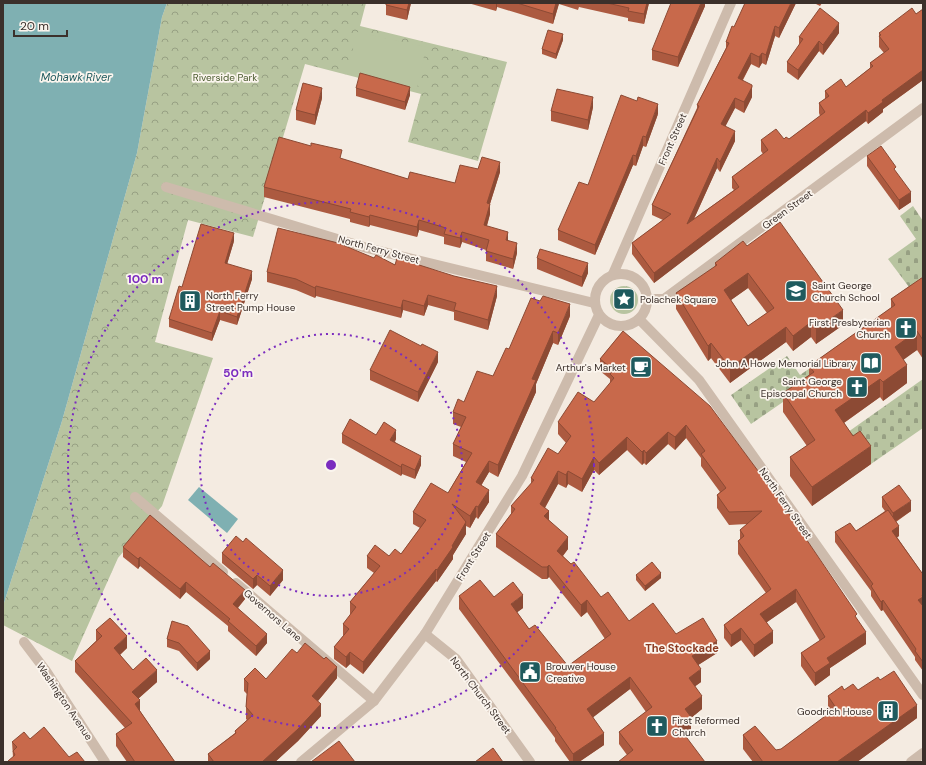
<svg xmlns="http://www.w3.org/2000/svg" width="926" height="765" viewBox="0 0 926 765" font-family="'DM Sans',sans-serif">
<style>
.grass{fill:url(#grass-tufts)}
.forest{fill:url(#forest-crowns)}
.cemetery{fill:url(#cemetery-stones)}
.pitch{fill:#b8c4a0}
.water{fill:#7fb0b2}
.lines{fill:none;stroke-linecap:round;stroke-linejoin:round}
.minor{stroke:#cdbbac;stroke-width:10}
.wall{fill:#ac5a40;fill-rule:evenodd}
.shaded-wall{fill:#8c4a34}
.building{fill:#c8694b;stroke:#8c4a34;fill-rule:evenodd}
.ring{fill:none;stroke:#7b2cbf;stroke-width:2;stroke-dasharray:2 4}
.labels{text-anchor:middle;stroke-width:3.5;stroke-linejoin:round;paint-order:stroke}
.park-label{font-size:10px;fill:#4a5a2e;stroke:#fbf5ee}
.street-label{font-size:10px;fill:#3b302b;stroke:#fbf5ee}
.poi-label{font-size:10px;fill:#3b302b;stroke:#fbf5ee;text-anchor:start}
.water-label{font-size:11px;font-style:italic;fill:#1f5a5e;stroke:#fbf5ee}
.neighbourhood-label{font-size:11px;font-weight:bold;fill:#8c3b22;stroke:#fbf5ee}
.centre{fill:#7b2cbf;stroke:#fbf5ee;stroke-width:2}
.ring-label{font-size:12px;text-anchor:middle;font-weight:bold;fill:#7b2cbf;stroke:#fbf5ee;stroke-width:3.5;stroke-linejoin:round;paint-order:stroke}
</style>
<defs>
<pattern id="grass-tufts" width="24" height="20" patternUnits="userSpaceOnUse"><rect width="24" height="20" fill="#b8c4a0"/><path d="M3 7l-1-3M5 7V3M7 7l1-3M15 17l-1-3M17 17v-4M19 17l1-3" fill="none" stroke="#97a083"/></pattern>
<pattern id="forest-crowns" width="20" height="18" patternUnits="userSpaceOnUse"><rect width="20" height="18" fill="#b8c4a0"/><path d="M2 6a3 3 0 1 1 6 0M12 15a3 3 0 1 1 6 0" fill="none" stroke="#97a083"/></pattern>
<pattern id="cemetery-stones" width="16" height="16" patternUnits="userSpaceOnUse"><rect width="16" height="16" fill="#b8c4a0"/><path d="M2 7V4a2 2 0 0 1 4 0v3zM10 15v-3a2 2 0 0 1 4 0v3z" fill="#97a083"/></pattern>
</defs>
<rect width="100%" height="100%" fill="#f4ebe1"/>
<!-- grass -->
<circle class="grass" cx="624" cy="300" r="14"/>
<!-- forest -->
<path class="forest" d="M 167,3 L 366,3 L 360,26 L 507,62 L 478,161 L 408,142 L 421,94 L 305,64 L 253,237 L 188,220 L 155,342 L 213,358 L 162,506 L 118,558 L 72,661 L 3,625 L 3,606 L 62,421 L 137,153 L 162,17 Z"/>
<!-- cemetery -->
<g class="cemetery">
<path d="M 913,206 L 923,221 L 923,276 L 909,287 L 888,259 L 916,239 L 900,216 Z"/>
<path d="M 852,339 L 809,384 L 751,424 L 731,395 L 787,356 L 800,375 Z"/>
<path d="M 923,379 L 923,428 L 871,464 L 848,432 Z"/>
</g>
<!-- pitch -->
<path class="pitch" d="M 357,32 L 426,47 L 417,89 L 347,73 Z"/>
<!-- water -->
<g class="water">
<path d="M 3,3 L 167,3 L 162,17 L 137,153 L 62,421 L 3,606 Z"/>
<path d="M 199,487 L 238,519 L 227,533 L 188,500 Z"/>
</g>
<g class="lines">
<!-- minor -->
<g class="minor">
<path d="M 166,187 L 367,248 L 594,303"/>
<circle cx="621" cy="300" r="26"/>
<path d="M 613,274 L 731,3"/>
<path d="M 647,299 L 664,299 L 923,108"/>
<path d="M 639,319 L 699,380 L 923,695"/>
<path d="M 135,497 L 223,572"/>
<path d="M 236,583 L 374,701"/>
<path d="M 425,634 L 456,659 L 530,762"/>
<path d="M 24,642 L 46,671 L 105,762"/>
<path d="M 301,762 L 374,701 L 425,634 L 522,476 L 599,315"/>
<path d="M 911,762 L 923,753"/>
</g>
</g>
<!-- wall -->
<g class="wall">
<path d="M 386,3 L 411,3 L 407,20 L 386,15 Z"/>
<path d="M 468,3 L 649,3 L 644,24 L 628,21 L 628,18 L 579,7 L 578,10 L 559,4 L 553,24 L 497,7 L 496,11 Z"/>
<path d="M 705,3 L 705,6 L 678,67 L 652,60 L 652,50 Z"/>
<path d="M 796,3 L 779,38 L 775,36 L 766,65 L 762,63 L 759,68 L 751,64 L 743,80 L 752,95 L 752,97 L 744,113 L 735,108 L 725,126 L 735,141 L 720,172 L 717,168 L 694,219 L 734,190 L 732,188 L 732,177 L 763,154 L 761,151 L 761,140 L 784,139 L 789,139 L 820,116 L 819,113 L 819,103 L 825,99 L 825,91 L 846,87 L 870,68 L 870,63 L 884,53 L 879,47 L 879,33 L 916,14 L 923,9 L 923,80 L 883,109 L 883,112 L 868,124 L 866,121 L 654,283 L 632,254 L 632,243 L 663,220 L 652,215 L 652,205 L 697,108 L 697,105 L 726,48 L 726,42 L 734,27 Z"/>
<path d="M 814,3 L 822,3 L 820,6 Z"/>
<path d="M 839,33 L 823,55 L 819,51 L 798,80 L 787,72 L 787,62 L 799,46 L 799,37 Z"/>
<path d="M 563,40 L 556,59 L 542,54 L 542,49 Z"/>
<path d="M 356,88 L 410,95 L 405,110 L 356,96 Z"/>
<path d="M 322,98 L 315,125 L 296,120 L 296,110 Z"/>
<path d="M 593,107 L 588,130 L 551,121 L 551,111 Z"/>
<path d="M 658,114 L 646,147 L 643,146 L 636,166 L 633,165 L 595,255 L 558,240 L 558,230 L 588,185 Z"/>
<path d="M 867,156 L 896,172 L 911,202 L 899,210 L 867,166 Z"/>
<path d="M 342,159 L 408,179 L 455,183 L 478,169 L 500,172 L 490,204 L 490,214 L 487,226 L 508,241 L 517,253 L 513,269 L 486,261 L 486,250 L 462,242 L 460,248 L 444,244 L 444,237 L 419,230 L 417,237 L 370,225 L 369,227 L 350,222 L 350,219 L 264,197 L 264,187 Z"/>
<path d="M 234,241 L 227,264 L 252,279 L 237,325 L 220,320 L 212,341 L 169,327 L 169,319 L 182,287 Z"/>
<path d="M 747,246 L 843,325 L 816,344 L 811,337 L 793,351 L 786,342 L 730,383 L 711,358 L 708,361 L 676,309 L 676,293 L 715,267 L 715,263 ZM 748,288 L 767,313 L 748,326 L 731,300 Z"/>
<path d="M 374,258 L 497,296 L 488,330 L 454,320 L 454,312 L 428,305 L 424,316 L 403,310 L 401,318 L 316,296 L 315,298 L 296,290 L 267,282 L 267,272 Z"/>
<path d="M 537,258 L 588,273 L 582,287 L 537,269 Z"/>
<path d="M 923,277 L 923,359 L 917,350 L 903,359 L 907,383 L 883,401 L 880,397 L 844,423 L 871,464 L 812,506 L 790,476 L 790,457 L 807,446 L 783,412 L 783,393 L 809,375 L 809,366 L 891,308 L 891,299 Z"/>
<path d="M 570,316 L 558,345 L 553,343 L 536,384 L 536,392 L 498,477 L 489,472 L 481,486 L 489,502 L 478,519 L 476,517 L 470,528 L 466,526 L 466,534 L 453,555 L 453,559 L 437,582 L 436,581 L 363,674 L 350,664 L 346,668 L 334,659 L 334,647 L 343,636 L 343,624 L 351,615 L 350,614 L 350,602 L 374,573 L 367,568 L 367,556 L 389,556 L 401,554 L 420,528 L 413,524 L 413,512 L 448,493 L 466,462 L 453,456 L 453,444 L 461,427 L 453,424 L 453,412 L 493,376 L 509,349 Z"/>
<path d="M 623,331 L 857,619 L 866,644 L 830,668 L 830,675 L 815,686 L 801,666 L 801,653 L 820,641 L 796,602 L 767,622 L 773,643 L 754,657 L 741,640 L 731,647 L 724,638 L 724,625 L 766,593 L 738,554 L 738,541 L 740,539 L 740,530 L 747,524 L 729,525 L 717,508 L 717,495 L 720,492 L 701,466 L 701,458 L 686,438 L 675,450 L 668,444 L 646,465 L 644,463 L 642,465 L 627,450 L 599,475 L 594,470 L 582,492 L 568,484 L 566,488 L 558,484 L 545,508 L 549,520 L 568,549 L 563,556 L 601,597 L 629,621 L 676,634 L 717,653 L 698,665 L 701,682 L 695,686 L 702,709 L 691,718 L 691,729 L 684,734 L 627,755 L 619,744 L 619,732 L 646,712 L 630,689 L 593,717 L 604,745 L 579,762 L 570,762 L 555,741 L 555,738 L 459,609 L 459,596 L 494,597 L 523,608 L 517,612 L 529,629 L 568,666 L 605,639 L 587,612 L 581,617 L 549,577 L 547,579 L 542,579 L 496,547 L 496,534 L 511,514 L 511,506 L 531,484 L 531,478 L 558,454 L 566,443 L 558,434 L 558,422 L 594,402 L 610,384 L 610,379 L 600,371 L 600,359 Z"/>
<path d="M 438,362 L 418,402 L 370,380 L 370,370 Z"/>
<path d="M 342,434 L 376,435 L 396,439 L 395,442 L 421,465 L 415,479 L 402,474 L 401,476 L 342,443 Z"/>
<path d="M 882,497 L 911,511 L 896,522 L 899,536 L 897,537 L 922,573 L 923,572 L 923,671 L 915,660 L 915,657 L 883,610 L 881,611 L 871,596 L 871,591 L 835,542 L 835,532 L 856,531 L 885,511 L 882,507 Z"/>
<path d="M 123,547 L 245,599 L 238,608 L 267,643 L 256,656 L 228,631 L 228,626 L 186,592 L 180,599 L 140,566 L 138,569 L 123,557 Z"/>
<path d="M 222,553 L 283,580 L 270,596 L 257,585 L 253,589 L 222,563 Z"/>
<path d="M 636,575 L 661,578 L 645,591 L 636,580 Z"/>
<path d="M 172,621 L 210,659 L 197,671 L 179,651 L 167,647 L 167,639 Z"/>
<path d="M 96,630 L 127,648 L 120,655 L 133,670 L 157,682 L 138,699 L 140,711 L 175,762 L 127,762 L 116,746 L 116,734 L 125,728 L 75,672 L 75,661 L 96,641 Z"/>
<path d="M 297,653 L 337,678 L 318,701 L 321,716 L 298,741 L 275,762 L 208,762 L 208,754 L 235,733 L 235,731 L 247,720 L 246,719 L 246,707 L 247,694 L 244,691 L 244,679 L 266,679 Z"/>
<path d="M 880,680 L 917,718 L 857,762 L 753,762 L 743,749 L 743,735 L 776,750 L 781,749 L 830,713 L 828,710 L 828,696 L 844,690 L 858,690 Z"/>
<path d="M 30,739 L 69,757 L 85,762 L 8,762 L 8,761 L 13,757 L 12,742 Z"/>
</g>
<!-- shaded-wall -->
<g class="shaded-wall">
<path d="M 409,3 L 411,3 L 407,20 L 407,10 Z"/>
<path d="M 496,3 L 497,3 L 497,7 L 496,11 Z"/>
<path d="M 556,3 L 559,3 L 553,24 L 553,14 Z"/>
<path d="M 647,3 L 649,3 L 644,24 L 644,14 Z"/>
<path d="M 701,3 L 705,3 L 705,6 L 678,67 L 678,57 Z"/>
<path d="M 791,3 L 796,3 L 779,38 L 779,28 Z"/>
<path d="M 839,23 L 839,33 L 823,55 L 823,45 Z"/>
<path d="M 775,26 L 775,36 L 766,65 L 766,55 Z"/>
<path d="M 563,34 L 563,40 L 556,59 L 556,54 Z"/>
<path d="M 819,41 L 819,51 L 798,80 L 798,70 Z"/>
<path d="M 751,53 L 751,64 L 738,88 L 738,78 Z"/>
<path d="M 762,53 L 762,63 L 759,68 L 759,57 Z"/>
<path d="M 923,70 L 923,80 L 883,109 L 883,112 L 868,124 L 868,113 L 882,100 Z"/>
<path d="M 752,85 L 752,97 L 744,113 L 744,102 Z"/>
<path d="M 410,87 L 410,95 L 405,110 L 405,102 Z"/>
<path d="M 322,88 L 322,98 L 315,125 L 315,115 Z"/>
<path d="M 593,97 L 593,107 L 588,130 L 588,120 Z"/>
<path d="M 735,98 L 735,108 L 721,135 L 721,124 Z"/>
<path d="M 658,104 L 658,114 L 646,147 L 646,137 Z"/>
<path d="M 866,110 L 866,121 L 654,283 L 654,273 Z"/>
<path d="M 735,131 L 735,141 L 720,172 L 720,162 Z"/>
<path d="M 643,136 L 643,146 L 636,166 L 636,156 Z"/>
<path d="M 633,155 L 633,165 L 595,255 L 595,245 Z"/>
<path d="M 717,158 L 717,168 L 687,234 L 687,224 Z"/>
<path d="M 500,162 L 500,172 L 487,213 L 487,203 Z"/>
<path d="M 911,192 L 911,202 L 899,210 L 899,200 Z"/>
<path d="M 490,204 L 490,214 L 484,235 L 484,225 Z"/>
<path d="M 370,215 L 370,225 L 369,227 L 369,217 Z"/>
<path d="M 419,220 L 419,230 L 417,237 L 417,227 Z"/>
<path d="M 462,232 L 462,242 L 460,248 L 460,238 Z"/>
<path d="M 508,232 L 508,242 L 506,240 Z"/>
<path d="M 234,233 L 234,241 L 225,271 L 225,263 Z"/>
<path d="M 517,243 L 517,253 L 513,269 L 513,259 Z"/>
<path d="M 588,263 L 588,273 L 582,287 L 582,277 Z"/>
<path d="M 252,271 L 252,279 L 237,325 L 237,317 Z"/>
<path d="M 748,273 L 748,288 L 724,305 L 724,290 Z"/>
<path d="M 316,286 L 316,296 L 315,298 L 315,288 Z"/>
<path d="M 497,286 L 497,296 L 488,330 L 488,320 Z"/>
<path d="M 428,295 L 428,305 L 424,316 L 424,306 Z"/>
<path d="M 403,300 L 403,310 L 401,318 L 401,308 Z"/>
<path d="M 570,304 L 570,316 L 558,345 L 558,333 Z"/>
<path d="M 843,310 L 843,325 L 816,344 L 816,329 Z"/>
<path d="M 220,311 L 220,320 L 212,341 L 212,333 Z"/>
<path d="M 811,322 L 811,337 L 793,351 L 793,336 Z"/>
<path d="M 786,327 L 786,342 L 730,383 L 730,368 Z"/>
<path d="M 553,331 L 553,343 L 536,384 L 536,392 L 498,477 L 498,465 L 532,379 Z"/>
<path d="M 917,331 L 917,350 L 895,366 L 895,347 Z"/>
<path d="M 711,343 L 711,358 L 708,361 L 708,346 Z"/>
<path d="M 438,352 L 438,362 L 418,402 L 418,392 Z"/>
<path d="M 907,365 L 907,383 L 883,401 L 883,382 Z"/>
<path d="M 880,379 L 880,397 L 835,429 L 835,410 Z"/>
<path d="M 686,425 L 686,438 L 675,450 L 675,437 Z"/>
<path d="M 396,430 L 396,439 L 390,449 L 390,440 Z"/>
<path d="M 668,432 L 668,444 L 646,465 L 646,453 Z"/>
<path d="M 627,437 L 627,450 L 599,475 L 599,463 Z"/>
<path d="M 871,446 L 871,464 L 812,506 L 812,487 Z"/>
<path d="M 644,450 L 644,463 L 642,465 L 642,452 Z"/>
<path d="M 421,456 L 421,465 L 415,479 L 415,470 Z"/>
<path d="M 594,457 L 594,470 L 582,492 L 582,479 Z"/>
<path d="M 489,461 L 489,472 L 476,494 L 476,482 Z"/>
<path d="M 402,464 L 402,474 L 401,476 L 401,467 Z"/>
<path d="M 558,471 L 558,484 L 540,516 L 540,504 Z"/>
<path d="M 568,471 L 568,484 L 566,488 L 566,475 Z"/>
<path d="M 489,490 L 489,502 L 478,519 L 478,507 Z"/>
<path d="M 911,501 L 911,511 L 893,523 L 893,513 Z"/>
<path d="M 476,506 L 476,517 L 470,528 L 470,516 Z"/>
<path d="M 549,511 L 549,524 L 544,516 Z"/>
<path d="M 466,522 L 466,534 L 453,555 L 453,559 L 437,582 L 437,570 Z"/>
<path d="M 899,526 L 899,536 L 892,541 L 892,531 Z"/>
<path d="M 568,537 L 568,549 L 557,563 L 557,551 Z"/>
<path d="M 140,557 L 140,566 L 138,569 L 138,559 Z"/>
<path d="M 549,565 L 549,577 L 547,579 L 547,567 Z"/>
<path d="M 436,569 L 436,581 L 363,674 L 363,662 Z"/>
<path d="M 283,570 L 283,580 L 270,596 L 270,586 Z"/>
<path d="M 661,573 L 661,578 L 645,591 L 645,586 Z"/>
<path d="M 257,575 L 257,585 L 253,589 L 253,579 Z"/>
<path d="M 186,582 L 186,592 L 180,599 L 180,589 Z"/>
<path d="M 796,589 L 796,602 L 760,627 L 760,614 Z"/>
<path d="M 245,590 L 245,599 L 233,613 L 233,604 Z"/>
<path d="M 923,594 L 923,607 L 918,600 Z"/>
<path d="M 523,595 L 523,608 L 511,617 L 511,604 Z"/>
<path d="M 587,600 L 587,612 L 581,617 L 581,605 Z"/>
<path d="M 883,600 L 883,610 L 881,611 L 881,602 Z"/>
<path d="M 741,628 L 741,640 L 731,647 L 731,635 Z"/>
<path d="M 773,631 L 773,643 L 754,657 L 754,645 Z"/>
<path d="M 866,632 L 866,644 L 830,668 L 830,675 L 815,686 L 815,673 L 827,658 Z"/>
<path d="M 267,634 L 267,643 L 256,656 L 256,646 Z"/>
<path d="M 127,636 L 127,648 L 114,660 L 114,648 Z"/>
<path d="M 717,641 L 717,653 L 692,669 L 692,656 Z"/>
<path d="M 210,651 L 210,659 L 197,671 L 197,663 Z"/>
<path d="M 350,652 L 350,664 L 346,668 L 346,657 Z"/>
<path d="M 337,667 L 337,678 L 312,708 L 312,696 Z"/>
<path d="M 701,669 L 701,682 L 689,691 L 689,678 Z"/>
<path d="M 157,670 L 157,682 L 132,704 L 132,692 Z"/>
<path d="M 630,677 L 630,689 L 587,722 L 587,709 Z"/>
<path d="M 702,696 L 702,709 L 691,718 L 691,729 L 678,738 L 678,726 L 685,709 Z"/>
<path d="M 140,700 L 140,712 L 135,704 Z"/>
<path d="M 321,704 L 321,716 L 298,741 L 275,762 L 262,762 Z"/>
<path d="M 917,705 L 917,718 L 857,762 L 837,762 Z"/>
<path d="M 604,733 L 604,745 L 579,762 L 573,762 L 573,754 Z"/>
</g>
<!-- building -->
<g class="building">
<path d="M 386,3 L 409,3 L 407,10 L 386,5 Z"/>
<path d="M 517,3 L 556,3 L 553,14 Z"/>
<path d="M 607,3 L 647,3 L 644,14 L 628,11 L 629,8 Z"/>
<path d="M 671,3 L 701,3 L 678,57 L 652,50 Z"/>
<path d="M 745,3 L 791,3 L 779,28 L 775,26 L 766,55 L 762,53 L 759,57 L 751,53 L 738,78 L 752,85 L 752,87 L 744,102 L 735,98 L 721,124 L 735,131 L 720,162 L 717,158 L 687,224 L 739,187 L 732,177 L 768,150 L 761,140 L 776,129 L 784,139 L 786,137 L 789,139 L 825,112 L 819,103 L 829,96 L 825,91 L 841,79 L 846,87 L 873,66 L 870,63 L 889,49 L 879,36 L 881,35 L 879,33 L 912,8 L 916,14 L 923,9 L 923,70 L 882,100 L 883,102 L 868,113 L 866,110 L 654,273 L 632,243 L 671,214 L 652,205 L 699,106 L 697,105 L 729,43 L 726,42 L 732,26 L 734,27 Z"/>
<path d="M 820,8 L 839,23 L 823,45 L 819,41 L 798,70 L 787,62 L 803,39 L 799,37 Z"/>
<path d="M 548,30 L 563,34 L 556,54 L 542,49 Z"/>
<path d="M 360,73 L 410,87 L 405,102 L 356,88 Z"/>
<path d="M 303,83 L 322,88 L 315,115 L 296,110 Z"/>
<path d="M 557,89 L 593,97 L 588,120 L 551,111 Z"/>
<path d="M 621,95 L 637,101 L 638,97 L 658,104 L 646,137 L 643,136 L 636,156 L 633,155 L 595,245 L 558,230 L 579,182 L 588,185 Z"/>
<path d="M 279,137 L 311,146 L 311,143 L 342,150 L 340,158 L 408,179 L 410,172 L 455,183 L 460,165 L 478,169 L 482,157 L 500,162 L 487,203 L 490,204 L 484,225 L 508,232 L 506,240 L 517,243 L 513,259 L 486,251 L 489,240 L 462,232 L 460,238 L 444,234 L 446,228 L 419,220 L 417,227 L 370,215 L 369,217 L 350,212 L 351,209 L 264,187 Z"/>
<path d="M 881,146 L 896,167 L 894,169 L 911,192 L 899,200 L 867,156 Z"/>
<path d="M 780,222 L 843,310 L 816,329 L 811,322 L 793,336 L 786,327 L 730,368 L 711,343 L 708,346 L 676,293 L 717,265 L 715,263 L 743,241 L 747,246 ZM 748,273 L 774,308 L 748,326 L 724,290 Z"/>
<path d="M 201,224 L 234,233 L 225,263 L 252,271 L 237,317 L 220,311 L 212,333 L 169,319 L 179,286 L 182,287 Z"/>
<path d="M 278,228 L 338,243 L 374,258 L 376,255 L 395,265 L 397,258 L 454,276 L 497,286 L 488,320 L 454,310 L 456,303 L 428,295 L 424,306 L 403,300 L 401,308 L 316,286 L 315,288 L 296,279 L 267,272 Z"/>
<path d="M 540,249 L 588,263 L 582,277 L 537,258 Z"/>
<path d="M 923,277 L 923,340 L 917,331 L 895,347 L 907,365 L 883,382 L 880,379 L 835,410 L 853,436 L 860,431 L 871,446 L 812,487 L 790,457 L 815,440 L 783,393 L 814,372 L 809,366 L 895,305 L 891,299 Z"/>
<path d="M 543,296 L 570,304 L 558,333 L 553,331 L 532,379 L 536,380 L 498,465 L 489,461 L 476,482 L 489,490 L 478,507 L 476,506 L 470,516 L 452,504 L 466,522 L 452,546 L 453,547 L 437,570 L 436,569 L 363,662 L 350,652 L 346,657 L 334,647 L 349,629 L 343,624 L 356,607 L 350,602 L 380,566 L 367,556 L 375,545 L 389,556 L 395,549 L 401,554 L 426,520 L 413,512 L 431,483 L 448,493 L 472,453 L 453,444 L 466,417 L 453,412 L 458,399 L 464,402 L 477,371 L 493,376 L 506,348 L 509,349 L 531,298 L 540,301 Z"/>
<path d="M 390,330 L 421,346 L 422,344 L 438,352 L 418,392 L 370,370 Z"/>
<path d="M 623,331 L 710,406 L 781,502 L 857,614 L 855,616 L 866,632 L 827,658 L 830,663 L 815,673 L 801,653 L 825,637 L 796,589 L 760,614 L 773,631 L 754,645 L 741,628 L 731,635 L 724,625 L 771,589 L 738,541 L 744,536 L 740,530 L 762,511 L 729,512 L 717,495 L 726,488 L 701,454 L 705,451 L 686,425 L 675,437 L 668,432 L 646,453 L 644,450 L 642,452 L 627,437 L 599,463 L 594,457 L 582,479 L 568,471 L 566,475 L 558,471 L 540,504 L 549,511 L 544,516 L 568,537 L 557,551 L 571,564 L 574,562 L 601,597 L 608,592 L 629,621 L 653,603 L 676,634 L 703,618 L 717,641 L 692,656 L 701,669 L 689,678 L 702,696 L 685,709 L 691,717 L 678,726 L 705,762 L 618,762 L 633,750 L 619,732 L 652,707 L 630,677 L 587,709 L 604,733 L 573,754 L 555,728 L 556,728 L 459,596 L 480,580 L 494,597 L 513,582 L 523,595 L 511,604 L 529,629 L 535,625 L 568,666 L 611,634 L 587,600 L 581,605 L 549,565 L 547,567 L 542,567 L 496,534 L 515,509 L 511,506 L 534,480 L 531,478 L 548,448 L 558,454 L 571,436 L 558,422 L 578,392 L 594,402 L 614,378 L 610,374 L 614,370 L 600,359 Z"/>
<path d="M 350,419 L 376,435 L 384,422 L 396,430 L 390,440 L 421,456 L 415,470 L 402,464 L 401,467 L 342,434 Z"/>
<path d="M 899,485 L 911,501 L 893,513 L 882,497 Z"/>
<path d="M 888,510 L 899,526 L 892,531 L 922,573 L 923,572 L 923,594 L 922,595 L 923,597 L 918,600 L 923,606 L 923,662 L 915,651 L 916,649 L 883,600 L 881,602 L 871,586 L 873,584 L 835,532 L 850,523 L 856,531 Z"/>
<path d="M 150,515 L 210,567 L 213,563 L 245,590 L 233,604 L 267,634 L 256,646 L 228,621 L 230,619 L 186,582 L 180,589 L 140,557 L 138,559 L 123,547 Z"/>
<path d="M 236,536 L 243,542 L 246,538 L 283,570 L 270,586 L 257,575 L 253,579 L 222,553 Z"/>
<path d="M 652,562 L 661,573 L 645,586 L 636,575 Z"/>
<path d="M 110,618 L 127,636 L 114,648 L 133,670 L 146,658 L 157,670 L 132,692 L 140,700 L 135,704 L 175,762 L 135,762 L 116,734 L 132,723 L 75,661 L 102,636 L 96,630 Z"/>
<path d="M 172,621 L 188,626 L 210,651 L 197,663 L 179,643 L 167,639 Z"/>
<path d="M 305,643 L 324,659 L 326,657 L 337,667 L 312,696 L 321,704 L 298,729 L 262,762 L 214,762 L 208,754 L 236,733 L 235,731 L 253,715 L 246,707 L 248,683 L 244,679 L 255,668 L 266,679 L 292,649 L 297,653 Z"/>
<path d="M 894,671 L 917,705 L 837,762 L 763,762 L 743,735 L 755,726 L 776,750 L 781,749 L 836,708 L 828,696 L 842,686 L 844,690 L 853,684 L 858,690 L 878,677 L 880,680 Z"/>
<path d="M 44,727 L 69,757 L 77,752 L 85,762 L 9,762 L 8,761 L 15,755 L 13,751 L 17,747 L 12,742 L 24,732 L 30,739 Z"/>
<path d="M 339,741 L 355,762 L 311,762 Z"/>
<path d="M 493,748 L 503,762 L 475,762 Z"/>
</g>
<!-- distance rings -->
<g class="ring">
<circle cx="331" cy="465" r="131"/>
<circle cx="331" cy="465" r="263"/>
</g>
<!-- icons -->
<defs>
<g id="school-square" transform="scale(1.15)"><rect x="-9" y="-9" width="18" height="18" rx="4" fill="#1f5a5e" stroke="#fbf5ee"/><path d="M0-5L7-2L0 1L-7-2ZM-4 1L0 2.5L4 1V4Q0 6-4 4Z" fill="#fff"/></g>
<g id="sight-square" transform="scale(1.15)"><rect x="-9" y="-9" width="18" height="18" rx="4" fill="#1f5a5e" stroke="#fbf5ee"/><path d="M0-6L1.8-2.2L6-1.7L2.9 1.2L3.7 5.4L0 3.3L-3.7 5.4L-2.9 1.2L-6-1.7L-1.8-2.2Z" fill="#fff"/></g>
<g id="building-square" transform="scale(1.15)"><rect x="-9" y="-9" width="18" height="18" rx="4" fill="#1f5a5e" stroke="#fbf5ee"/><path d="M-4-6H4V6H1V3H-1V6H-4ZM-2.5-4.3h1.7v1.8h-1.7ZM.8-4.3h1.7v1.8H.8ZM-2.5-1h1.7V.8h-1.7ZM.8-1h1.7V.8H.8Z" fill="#fff"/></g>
<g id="church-square" transform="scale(1.15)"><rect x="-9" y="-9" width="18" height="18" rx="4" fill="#1f5a5e" stroke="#fbf5ee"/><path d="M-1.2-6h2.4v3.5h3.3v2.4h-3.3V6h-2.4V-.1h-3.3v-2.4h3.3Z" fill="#fff"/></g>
<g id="library-square" transform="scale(1.15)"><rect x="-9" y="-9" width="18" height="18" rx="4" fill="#1f5a5e" stroke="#fbf5ee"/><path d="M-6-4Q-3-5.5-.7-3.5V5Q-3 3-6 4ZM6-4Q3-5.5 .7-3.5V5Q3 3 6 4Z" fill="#fff"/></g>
<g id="cafe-square" transform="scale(1.15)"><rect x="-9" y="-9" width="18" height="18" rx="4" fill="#1f5a5e" stroke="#fbf5ee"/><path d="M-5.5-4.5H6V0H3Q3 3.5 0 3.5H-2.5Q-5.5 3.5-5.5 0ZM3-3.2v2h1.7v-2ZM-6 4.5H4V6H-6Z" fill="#fff"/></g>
<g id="civic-square" transform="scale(1.15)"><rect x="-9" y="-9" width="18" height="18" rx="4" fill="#1f5a5e" stroke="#fbf5ee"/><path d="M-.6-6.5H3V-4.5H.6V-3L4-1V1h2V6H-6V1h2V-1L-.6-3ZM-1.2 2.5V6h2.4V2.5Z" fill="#fff"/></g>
</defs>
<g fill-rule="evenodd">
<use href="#school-square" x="796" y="291"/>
<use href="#sight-square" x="624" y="299"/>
<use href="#building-square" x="190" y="301"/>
<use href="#church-square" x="906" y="328"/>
<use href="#library-square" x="871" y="363"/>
<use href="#cafe-square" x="641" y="367"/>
<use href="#church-square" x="857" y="387"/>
<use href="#civic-square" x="530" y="672"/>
<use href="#building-square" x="888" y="711"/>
<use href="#church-square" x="657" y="726"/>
</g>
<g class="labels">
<!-- park labels -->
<g class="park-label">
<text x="225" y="81">Riverside Park</text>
</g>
<!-- street labels -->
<g class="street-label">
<text transform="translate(672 139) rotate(-66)" y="4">Front Street</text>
<text transform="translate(787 209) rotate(-36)" y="4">Green Street</text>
<text transform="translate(379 249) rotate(15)" y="4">North Ferry Street</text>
<text transform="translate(786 503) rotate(55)" y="4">North Ferry Street</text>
<text transform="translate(473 556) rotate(-58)" y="4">Front Street</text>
<text transform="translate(273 615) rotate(41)" y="4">Governors Lane</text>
<text transform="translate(481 695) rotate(53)" y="4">North Church Street</text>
<text transform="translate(65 701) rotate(56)" y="4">Washington Avenue</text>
</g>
<!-- poi labels -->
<g class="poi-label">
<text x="812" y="289">Saint George<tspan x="812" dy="12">Church School</tspan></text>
<text x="206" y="299">North Ferry<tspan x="206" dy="12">Street Pump House</tspan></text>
<text x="640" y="303">Polachek Square</text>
<text x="890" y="326" text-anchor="end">First Presbyterian<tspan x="890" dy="12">Church</tspan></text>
<text x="856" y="367" text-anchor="end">John A Howe Memorial Library</text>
<text x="626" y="371" text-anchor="end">Arthur's Market</text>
<text x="842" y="385" text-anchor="end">Saint George<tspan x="842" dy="12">Episcopal Church</tspan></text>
<text x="546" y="670">Brouwer House<tspan x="546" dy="12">Creative</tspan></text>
<text x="872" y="715" text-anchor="end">Goodrich House</text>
<text x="672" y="724">First Reformed<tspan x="672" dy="12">Church</tspan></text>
</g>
<!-- water labels -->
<g class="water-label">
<text x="76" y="81">Mohawk River</text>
</g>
<!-- neighbourhood labels -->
<g class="neighbourhood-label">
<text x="682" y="652">The Stockade</text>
</g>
</g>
<circle cx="331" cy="465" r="6" class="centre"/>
<g class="ring-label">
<text x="145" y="283">100 m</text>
<text x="238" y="377">50 m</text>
</g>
<!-- border -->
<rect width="926" height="765" fill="none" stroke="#3b302b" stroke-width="8"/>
<!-- scale -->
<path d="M14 30v6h53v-6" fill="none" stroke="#3b302b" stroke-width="2"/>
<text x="20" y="30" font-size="12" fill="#3b302b" stroke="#fbf5ee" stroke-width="3" paint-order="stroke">20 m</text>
</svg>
